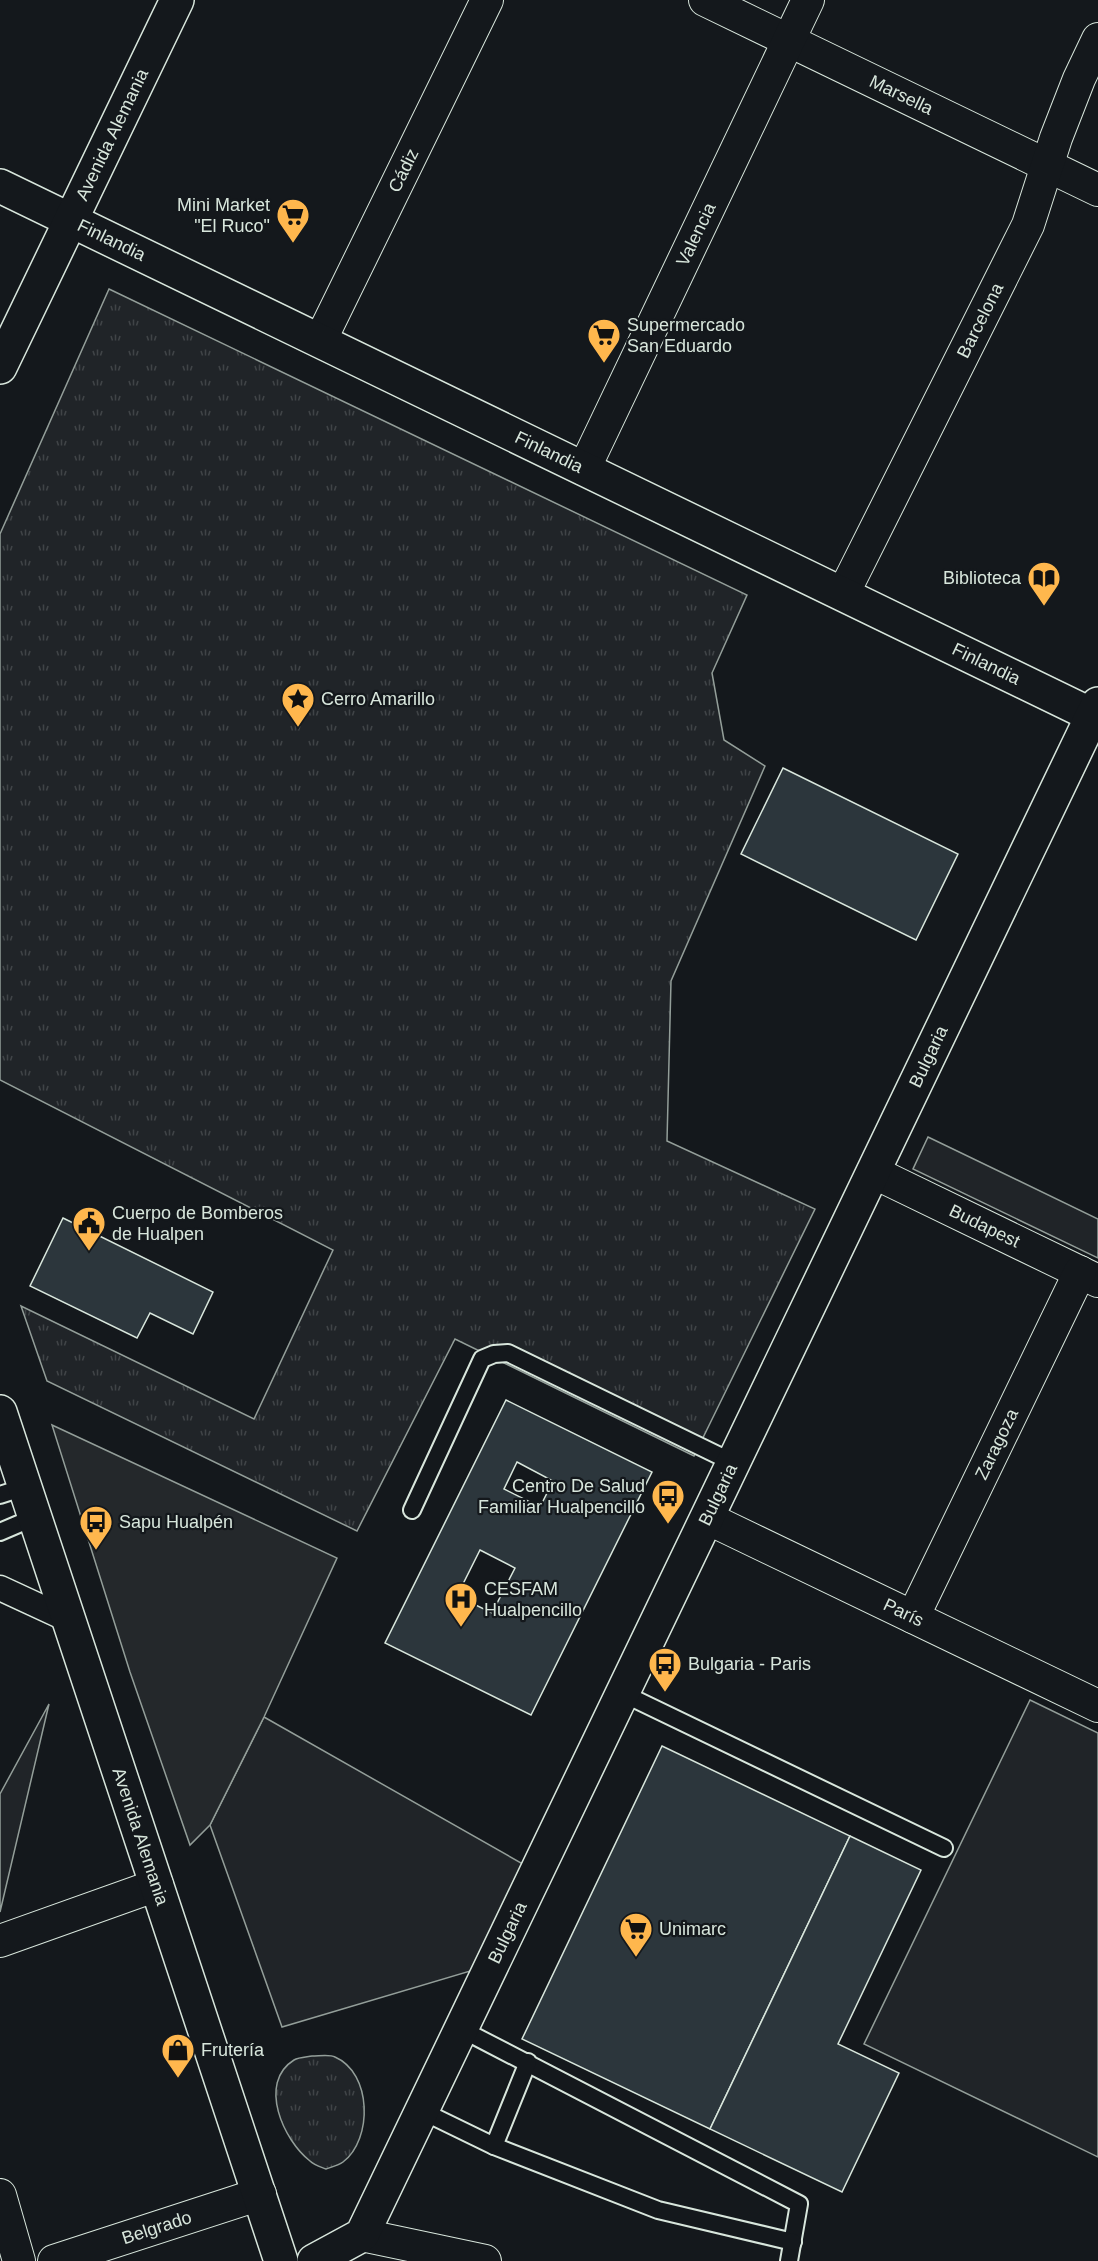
<svg xmlns="http://www.w3.org/2000/svg" width="1098" height="2261" viewBox="0 0 1098 2261" font-family="Arial,sans-serif">
<style>
.grass{fill:#202428;stroke:#939e99;stroke-width:1.5}
.park{fill:url(#park-tufts);stroke:#939e99;stroke-width:1.5}
.parking{fill:#24282b;stroke:#939e99;stroke-width:1.5}
.building{fill:#2c363c;stroke:#d8e6dc;stroke-width:1.5;fill-rule:evenodd}
.lines{fill:none;stroke-linecap:round;stroke-linejoin:round}
.service-casing{stroke:#d8e6dc;stroke-width:20}
.pedestrian-casing{stroke:#d8e6dc;stroke-width:27}
.minor-casing{stroke:#d8e6dc;stroke-width:34}
.tertiary-casing{stroke:#d8e6dc;stroke-width:36}
.service{stroke:#14181c;stroke-width:16}
.pedestrian{stroke:#14181c;stroke-width:24}
.minor{stroke:#14181c;stroke-width:32}
.tertiary{stroke:#14181c;stroke-width:33}
.labels{text-anchor:middle;stroke-width:4.5;stroke-linejoin:round;paint-order:stroke}
.street-label{font-size:18px;fill:#d8e6dc;stroke:#14181c}
.poi-label{font-size:18px;fill:#d8e6dc;stroke:#14181c;text-anchor:start}
</style>
<defs>
<pattern id="park-tufts" width="24" height="20" patternUnits="userSpaceOnUse" patternTransform="scale(1.5)"><rect width="24" height="20" fill="#202428"/><path d="M3 7l-1-3M5 7V3M7 7l1-3M15 17l-1-3M17 17v-4M19 17l1-3" fill="none" stroke="#404447"/></pattern>
</defs>
<rect width="100%" height="100%" fill="#14181c"/>
<!-- grass -->
<g class="grass">
<path d="M 928,1137 L 1098,1219 L 1098,1258 L 913,1169 Z"/>
<path d="M 1030,1700 L 1098,1733 L 1098,2157 L 864,2044 Z"/>
<path d="M 49,1704 L 0,1912 L 0,1794 Z"/>
<path d="M 264,1717 L 537,1872 L 494,1964 L 282,2027 L 210,1825 Z"/>
</g>
<!-- park -->
<g class="park">
<path d="M 109,289 L 747,595 L 712,673 L 724,740 L 765,766 L 671,981 L 667,1141 L 815,1209 L 694,1456 L 455,1339 L 357,1531 L 47,1381 L 21,1306 L 254,1419 L 333,1250 L 0,1080 L 0,534 Z"/>
<path d="M 312,2056 C 319,2056 330,2054 335,2057 C 372,2073 373,2139 343,2162 C 339,2165 332,2167 326,2169 C 321,2167 314,2165 310,2161 C 284,2141 257,2083 294,2060 C 299,2057 307,2057 312,2056 Z"/>
</g>
<!-- parking -->
<path class="parking" d="M 52,1425 L 337,1558 L 264,1717 L 210,1825 L 190,1845 L 130,1672 Z"/>
<!-- building -->
<g class="building">
<path d="M 783,768 L 958,854 L 916,940 L 741,854 Z"/>
<path d="M 63,1218 L 213,1292 L 193,1334 L 150,1313 L 137,1338 L 30,1286 Z"/>
<path d="M 506,1400 L 652,1472 L 531,1715 L 385,1643 ZM 517,1462 L 553,1481 L 540,1507 L 504,1489 ZM 480,1550 L 515,1568 L 492,1613 L 457,1596 Z"/>
<path d="M 662,1746 L 850,1836 L 710,2129 L 522,2039 Z"/>
<path d="M 850,1836 L 921,1870 L 838,2044 L 899,2073 L 842,2192 L 710,2129 Z"/>
</g>
<g class="lines">
<!-- service casing -->
<g class="service-casing">
<g id="service">
<path d="M 0,1495 L 25,1487"/>
<path d="M 412,1510 L 482,1359 L 494,1354 L 508,1353 L 734,1463"/>
<path d="M 0,1532 L 35,1517"/>
<path d="M 622,1693 L 944,1848"/>
<path d="M 461,2029 L 799,2204 L 789,2261"/>
<path d="M 422,2111 L 494,2146 L 658,2210 L 793,2242"/>
<path d="M 494,2146 L 528,2062"/>
</g>
</g>
<!-- pedestrian casing -->
<g class="pedestrian-casing">
<path id="pedestrian" d="M 0,1588 L 69,1620"/>
</g>
<!-- minor casing -->
<g class="minor-casing">
<g id="minor">
<path id="s1" d="M 705,0 L 1098,190"/>
<path id="s2" d="M 320,341 L 487,0"/>
<path id="s3" d="M 584,469 L 808,0"/>
<path id="s4" d="M 843,594 L 1028,225 L 1056,138 L 1079,79 L 1098,39"/>
<path id="s5" d="M 873,1172 L 1098,1281"/>
<path id="s6" d="M 707,1518 L 1098,1706"/>
<path id="s7" d="M 913,1617 L 1080,1272"/>
<path d="M 0,1941 L 157,1885"/>
<path d="M 0,2195 L 19,2261"/>
<path d="M 362,2235 L 485,2261"/>
<path id="s8" d="M 54,2261 L 260,2194"/>
</g>
</g>
<!-- tertiary casing -->
<g class="tertiary-casing">
<g id="tertiary">
<path id="s9" d="M 0,186 L 1098,718"/>
<path id="s10" d="M 0,367 L 177,0"/>
<path id="s11" d="M 0,1412 L 281,2261"/>
<path id="s12" d="M 314,2261 L 362,2235 L 1098,704"/>
</g>
</g>
<!-- service -->
<use href="#service" class="service"/>
<!-- pedestrian -->
<use href="#pedestrian" class="pedestrian"/>
<!-- minor -->
<use href="#minor" class="minor"/>
<!-- tertiary -->
<use href="#tertiary" class="tertiary"/>
</g>
<!-- icons -->
<defs>
<g id="supermarket-pin" transform="scale(1.725)"><path d="M0 17L-7.5 6A9.5 9.5 0 1 1 7.5 6Z" fill="#ffb74d" stroke="#14181c"/><path d="M-6-5.5h2.5l.6 2H6L4.5 2H-2.5L-4.4-4H-6ZM-1.5 3.2a1.3 1.3 0 1 0 .1 0ZM3 3.2a1.3 1.3 0 1 0 .1 0Z" fill="#111"/></g>
<g id="library-pin" transform="scale(1.725)"><path d="M0 17L-7.5 6A9.5 9.5 0 1 1 7.5 6Z" fill="#ffb74d" stroke="#14181c"/><path d="M-6-4Q-3-5.5-.7-3.5V5Q-3 3-6 4ZM6-4Q3-5.5 .7-3.5V5Q3 3 6 4Z" fill="#111"/></g>
<g id="sight-pin" transform="scale(1.725)"><path d="M0 17L-7.5 6A9.5 9.5 0 1 1 7.5 6Z" fill="#ffb74d" stroke="#14181c"/><path d="M0-6L1.8-2.2L6-1.7L2.9 1.2L3.7 5.4L0 3.3L-3.7 5.4L-2.9 1.2L-6-1.7L-1.8-2.2Z" fill="#111"/></g>
<g id="civic-pin" transform="scale(1.725)"><path d="M0 17L-7.5 6A9.5 9.5 0 1 1 7.5 6Z" fill="#ffb74d" stroke="#14181c"/><path d="M-.6-6.5H3V-4.5H.6V-3L4-1V1h2V6H-6V1h2V-1L-.6-3ZM-1.2 2.5V6h2.4V2.5Z" fill="#111"/></g>
<g id="bus-pin" transform="scale(1.725)"><path d="M0 17L-7.5 6A9.5 9.5 0 1 1 7.5 6Z" fill="#ffb74d" stroke="#14181c"/><path d="M-5-6H5V4H4V6H2V4H-2V6H-4V4H-5ZM-3.5-4V0h7V-4ZM-3.5 1.2v1.5H-2V1.2ZM2 1.2v1.5H3.5V1.2Z" fill="#111"/></g>
<g id="hospital-pin" transform="scale(1.725)"><path d="M0 17L-7.5 6A9.5 9.5 0 1 1 7.5 6Z" fill="#ffb74d" stroke="#14181c"/><path d="M-5-5h3v3.5h4V-5h3V5h-3V1.5h-4V5h-3Z" fill="#111"/></g>
<g id="shop-pin" transform="scale(1.725)"><path d="M0 17L-7.5 6A9.5 9.5 0 1 1 7.5 6Z" fill="#ffb74d" stroke="#14181c"/><path d="M-5-2.5h2.3a2.7 3.5 0 0 1 5.4 0H5L5.5 6h-11ZM-1.5-2.5h3a1.5 2.3 0 0 0-3 0Z" fill="#111"/></g>
</defs>
<g fill-rule="evenodd">
<use href="#supermarket-pin" x="293" y="215"/>
<use href="#supermarket-pin" x="604" y="335"/>
<use href="#library-pin" x="1044" y="578"/>
<use href="#sight-pin" x="298" y="699"/>
<use href="#civic-pin" x="89" y="1223"/>
<use href="#bus-pin" x="668" y="1496"/>
<use href="#bus-pin" x="96" y="1522"/>
<use href="#hospital-pin" x="461" y="1599"/>
<use href="#bus-pin" x="665" y="1664"/>
<use href="#supermarket-pin" x="636" y="1929"/>
<use href="#shop-pin" x="178" y="2050"/>
</g>
<g class="labels">
<!-- street labels -->
<g class="street-label">
<text dy="6" stroke="none"><textPath href="#s1" startOffset="218">Marsella</textPath></text>
<text dy="6" stroke="none"><textPath href="#s10" startOffset="258">Avenida Alemania</textPath></text>
<text dy="6" stroke="none"><textPath href="#s2" startOffset="190">Cádiz</textPath></text>
<text dy="6" stroke="none"><textPath href="#s3" startOffset="260">Valencia</textPath></text>
<text dy="6" stroke="none"><textPath href="#s9" startOffset="124">Finlandia</textPath></text>
<text dy="6" stroke="none"><textPath href="#s4" startOffset="306">Barcelona</textPath></text>
<text dy="6" stroke="none"><textPath href="#s9" startOffset="610">Finlandia</textPath></text>
<text dy="6" stroke="none"><textPath href="#s9" startOffset="1096">Finlandia</textPath></text>
<text dy="6" stroke="none"><textPath href="#s12" startOffset="1362">Bulgaria</textPath></text>
<text dy="6" stroke="none"><textPath href="#s5" startOffset="124">Budapest</textPath></text>
<text dy="6" stroke="none"><textPath href="#s7" startOffset="192">Zaragoza</textPath></text>
<text dy="6" stroke="none"><textPath href="#s12" startOffset="876">Bulgaria</textPath></text>
<text dy="6" stroke="none"><textPath href="#s6" startOffset="218">París</textPath></text>
<text dy="6" stroke="none"><textPath href="#s11" startOffset="447">Avenida Alemania</textPath></text>
<text dy="6" stroke="none"><textPath href="#s12" startOffset="390">Bulgaria</textPath></text>
<text dy="6" stroke="none"><textPath href="#s8" startOffset="108">Belgrado</textPath></text>
</g>
<!-- poi labels -->
<g class="poi-label">
<text x="270" y="211" text-anchor="end">Mini Market<tspan x="270" dy="21">"El Ruco"</tspan></text>
<text x="627" y="331">Supermercado<tspan x="627" dy="21">San Eduardo</tspan></text>
<text x="1021" y="584" text-anchor="end">Biblioteca</text>
<text x="321" y="705">Cerro Amarillo</text>
<text x="112" y="1219">Cuerpo de Bomberos<tspan x="112" dy="21">de Hualpen</tspan></text>
<text x="645" y="1492" text-anchor="end">Centro De Salud<tspan x="645" dy="21">Familiar Hualpencillo</tspan></text>
<text x="119" y="1528">Sapu Hualpén</text>
<text x="484" y="1595">CESFAM<tspan x="484" dy="21">Hualpencillo</tspan></text>
<text x="688" y="1670">Bulgaria - Paris</text>
<text x="659" y="1935">Unimarc</text>
<text x="201" y="2056">Frutería</text>
</g>
</g>
</svg>
